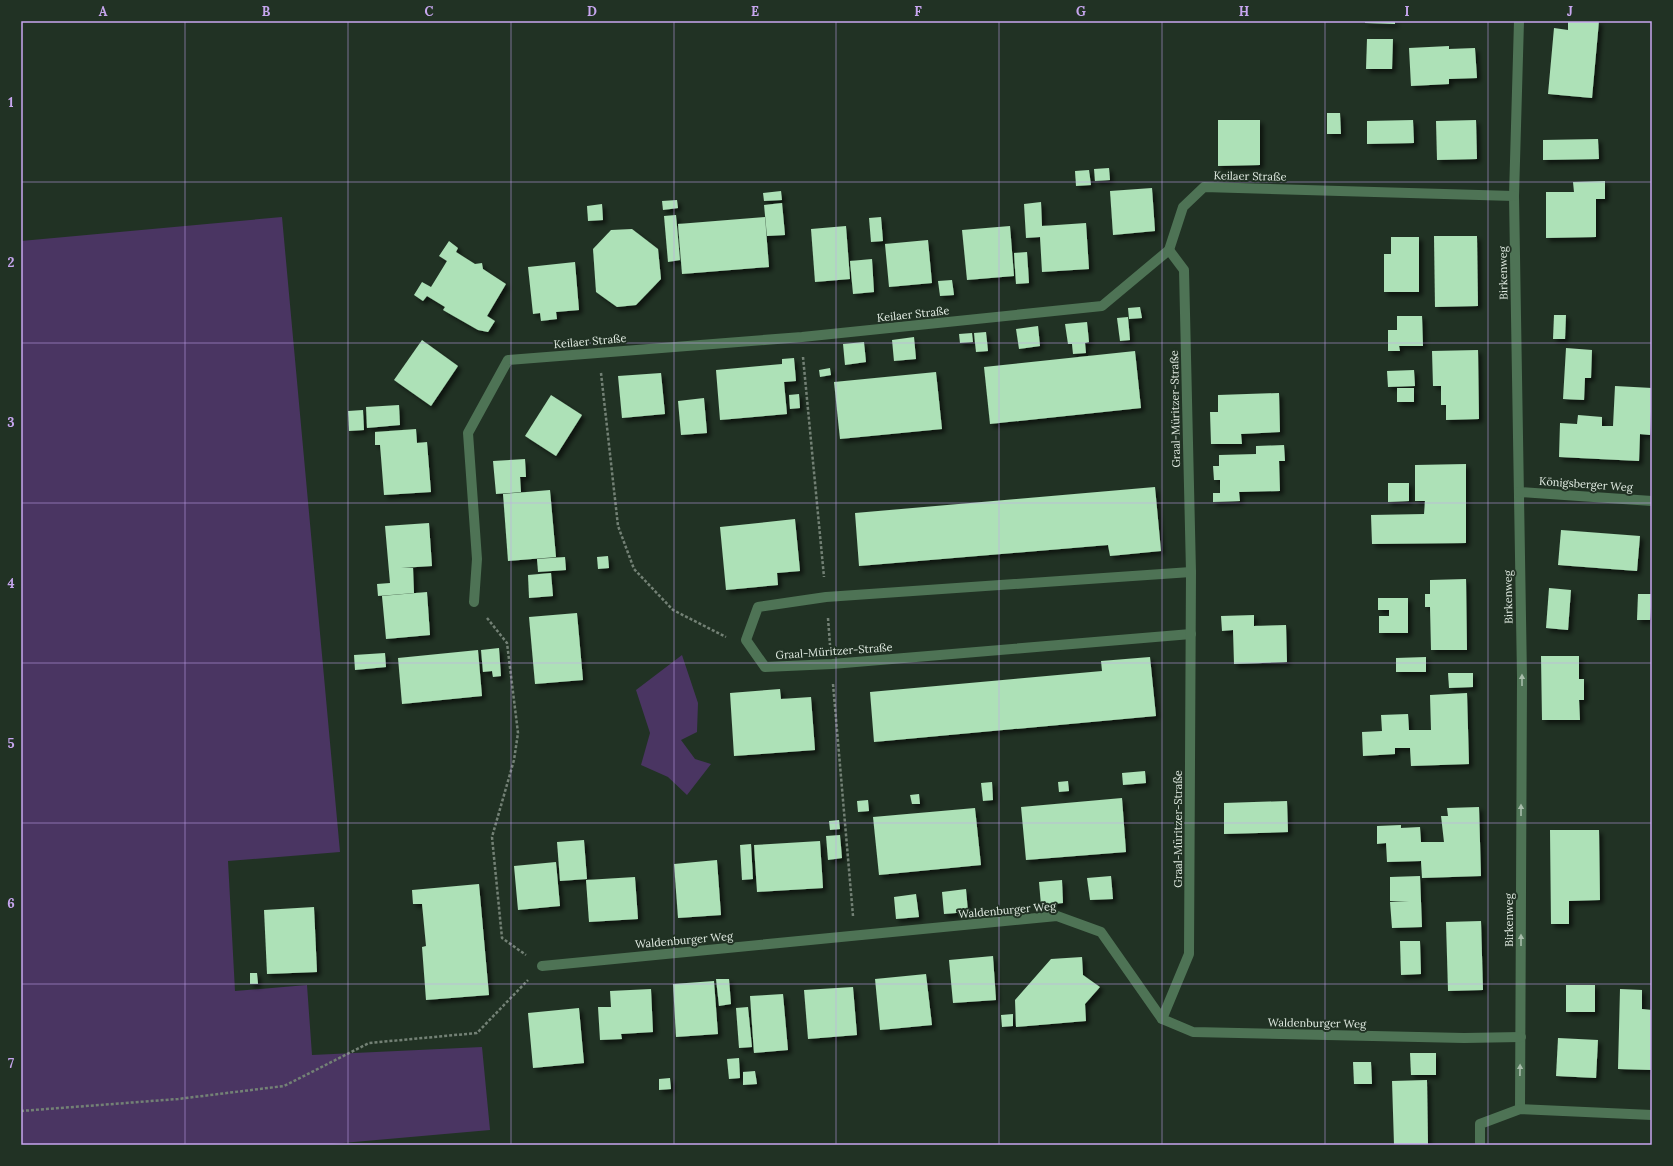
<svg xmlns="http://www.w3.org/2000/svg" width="1673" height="1166" viewBox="0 0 1673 1166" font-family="Lora,serif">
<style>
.green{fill:#4a3562}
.building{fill:#ade1b7;filter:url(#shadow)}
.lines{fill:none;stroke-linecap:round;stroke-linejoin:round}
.path{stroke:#738175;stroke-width:2.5;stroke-dasharray:3 2;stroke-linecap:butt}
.street{stroke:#4e7355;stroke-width:10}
.oneway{fill:#a7bcaa}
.grid{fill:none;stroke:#c7a6ef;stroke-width:1;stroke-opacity:0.55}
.labels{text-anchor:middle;stroke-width:4;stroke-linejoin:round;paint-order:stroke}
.street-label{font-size:11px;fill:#e2ece3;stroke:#213224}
.neatline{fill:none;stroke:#c7a6ef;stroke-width:1.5}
.grid-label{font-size:13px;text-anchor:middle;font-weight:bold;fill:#c7a6ef}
</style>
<defs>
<filter id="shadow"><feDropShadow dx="3.5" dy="3.5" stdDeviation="2" flood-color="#0009"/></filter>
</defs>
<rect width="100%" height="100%" fill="#213224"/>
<!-- green -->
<g class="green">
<path d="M 282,217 L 340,852 L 228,861 L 235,991 L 307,985 L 312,1055 L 482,1047 L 490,1130 L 320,1145 L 21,1145 L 21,241 Z"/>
<path d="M 682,655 L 698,703 L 697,732 L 681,740 L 695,759 L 711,764 L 687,795 L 668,777 L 641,765 L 650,733 L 636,690 Z"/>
</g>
<!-- building -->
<g class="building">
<path d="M 1365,21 L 1395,21 L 1395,24 L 1365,23 Z"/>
<path d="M 1568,21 L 1599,21 L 1592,98 L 1548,94 L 1554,28 L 1568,30 Z"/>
<path d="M 1367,39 L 1393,39 L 1392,69 L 1366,69 Z"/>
<path d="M 1449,46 L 1449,49 L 1475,48 L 1477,78 L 1449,79 L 1449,84 L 1411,86 L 1409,48 Z"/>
<path d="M 1327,113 L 1340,113 L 1341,134 L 1327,134 Z"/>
<path d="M 1218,120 L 1260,120 L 1260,165 L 1218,166 Z"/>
<path d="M 1413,120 L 1414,143 L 1367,144 L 1367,121 Z"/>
<path d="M 1476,120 L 1477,159 L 1437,160 L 1436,121 Z"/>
<path d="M 1598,139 L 1599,159 L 1543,160 L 1543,140 Z"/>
<path d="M 1109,168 L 1110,180 L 1095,181 L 1094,169 Z"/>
<path d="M 1089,170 L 1091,185 L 1076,186 L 1075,171 Z"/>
<path d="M 1605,181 L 1605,199 L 1596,199 L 1596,237 L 1546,238 L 1546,192 L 1574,192 L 1573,182 Z"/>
<path d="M 1152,188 L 1155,231 L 1113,235 L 1110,191 Z"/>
<path d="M 781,191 L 782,200 L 764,201 L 763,193 Z"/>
<path d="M 677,200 L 678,208 L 663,210 L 662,201 Z"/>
<path d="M 1041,202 L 1042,226 L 1086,223 L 1089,269 L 1042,272 L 1040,237 L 1026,238 L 1024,204 Z"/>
<path d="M 782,203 L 785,235 L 767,236 L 764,205 Z"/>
<path d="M 602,204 L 603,220 L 588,221 L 587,206 Z"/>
<path d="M 676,215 L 680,260 L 668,262 L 664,216 Z"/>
<path d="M 765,217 L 769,267 L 682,274 L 678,224 Z"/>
<path d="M 881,217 L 883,241 L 871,242 L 869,218 Z"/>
<path d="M 846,226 L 850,279 L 815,282 L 811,229 Z"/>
<path d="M 1010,226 L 1014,276 L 967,280 L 962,230 Z"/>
<path d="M 632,229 L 658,249 L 661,279 L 636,305 L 617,307 L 596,292 L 593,249 L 611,230 Z"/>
<path d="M 1434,236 L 1477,236 L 1478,306 L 1435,307 Z"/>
<path d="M 1391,237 L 1419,237 L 1419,292 L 1384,292 L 1384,254 L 1391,254 Z"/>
<path d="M 928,240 L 932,283 L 889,287 L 885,244 Z"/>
<path d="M 449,241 L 458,248 L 456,252 L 475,264 L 482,263 L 483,269 L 506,284 L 487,316 L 495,321 L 488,332 L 478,330 L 443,310 L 445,307 L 427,296 L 423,301 L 414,295 L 422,282 L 431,287 L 447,261 L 439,256 Z"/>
<path d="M 1027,252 L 1029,283 L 1016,284 L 1014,253 Z"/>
<path d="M 872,259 L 874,292 L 853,294 L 850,261 Z"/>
<path d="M 575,262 L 579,310 L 556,312 L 557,319 L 541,321 L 540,313 L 533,314 L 528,267 Z"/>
<path d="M 952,280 L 954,295 L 940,296 L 938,281 Z"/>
<path d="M 1140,307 L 1142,318 L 1129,319 L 1128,308 Z"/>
<path d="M 1554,315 L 1566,315 L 1565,339 L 1553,339 Z"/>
<path d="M 1397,316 L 1422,316 L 1423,346 L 1399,346 L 1400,351 L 1388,351 L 1388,330 L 1397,330 Z"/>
<path d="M 1128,317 L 1130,340 L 1120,341 L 1117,318 Z"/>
<path d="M 1087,322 L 1089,342 L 1085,343 L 1086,353 L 1073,354 L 1072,344 L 1068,344 L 1065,324 Z"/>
<path d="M 1038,326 L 1040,346 L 1019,349 L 1016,329 Z"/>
<path d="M 986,332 L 988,351 L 976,352 L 974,333 Z"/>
<path d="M 972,333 L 973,342 L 960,343 L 959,334 Z"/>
<path d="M 914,337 L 916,359 L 894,361 L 892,340 Z"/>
<path d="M 422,340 L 458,366 L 431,406 L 394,380 Z"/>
<path d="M 864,342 L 866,362 L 845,365 L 843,344 Z"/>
<path d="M 1566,348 L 1592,350 L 1591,378 L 1585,378 L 1584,400 L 1563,399 Z"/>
<path d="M 1478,350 L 1479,419 L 1446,420 L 1446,405 L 1441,405 L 1441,386 L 1433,386 L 1432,351 Z"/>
<path d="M 1135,351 L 1141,408 L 990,424 L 984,367 Z"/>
<path d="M 794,358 L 796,381 L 784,382 L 787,414 L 720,420 L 716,370 L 782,364 L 782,359 Z"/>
<path d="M 830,368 L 831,375 L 820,377 L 819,370 Z"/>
<path d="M 1414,370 L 1415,386 L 1388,387 L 1387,371 Z"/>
<path d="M 936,372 L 942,429 L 840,439 L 834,382 Z"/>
<path d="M 661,373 L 665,414 L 622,418 L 618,376 Z"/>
<path d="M 1615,386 L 1652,388 L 1650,435 L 1640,434 L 1639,461 L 1559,457 L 1560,423 L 1577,424 L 1578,415 L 1602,417 L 1602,426 L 1613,426 Z"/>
<rect x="1397" y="388" width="17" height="14"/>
<path d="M 1279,393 L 1280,432 L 1241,434 L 1242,444 L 1211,444 L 1210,412 L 1218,412 L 1218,395 Z"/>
<path d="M 799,394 L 800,408 L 790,409 L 789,395 Z"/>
<path d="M 551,395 L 582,415 L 556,456 L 525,436 Z"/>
<path d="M 704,398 L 707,433 L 681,435 L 678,401 Z"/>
<path d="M 399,405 L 400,425 L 367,428 L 366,407 Z"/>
<path d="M 363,410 L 364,430 L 349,431 L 348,411 Z"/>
<path d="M 416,429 L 417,443 L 427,442 L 431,492 L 384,495 L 380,445 L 375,445 L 375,432 Z"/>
<path d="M 1284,445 L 1285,461 L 1279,461 L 1280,491 L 1239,492 L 1240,501 L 1213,502 L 1213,493 L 1220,493 L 1220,480 L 1214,480 L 1213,466 L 1219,466 L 1219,455 L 1256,454 L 1256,446 Z"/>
<path d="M 525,459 L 526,477 L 520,477 L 521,492 L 496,494 L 493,461 Z"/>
<path d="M 1466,464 L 1466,543 L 1372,544 L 1371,515 L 1424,514 L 1425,501 L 1415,501 L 1415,465 Z"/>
<path d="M 1388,483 L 1409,483 L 1409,501 L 1388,502 Z"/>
<path d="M 1155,487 L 1161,551 L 1110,556 L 1108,545 L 859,566 L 855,513 Z"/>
<path d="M 550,490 L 556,557 L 508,561 L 503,494 Z"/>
<path d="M 795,519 L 800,571 L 777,573 L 778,585 L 726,590 L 720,527 Z"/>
<path d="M 429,523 L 432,566 L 401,568 L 413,568 L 414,593 L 378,596 L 377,584 L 390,583 L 385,526 Z"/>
<path d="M 1561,530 L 1640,536 L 1637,571 L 1558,565 Z"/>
<path d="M 608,556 L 609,568 L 598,569 L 597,557 Z"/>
<path d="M 565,557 L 566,570 L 538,572 L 537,559 Z"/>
<path d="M 551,573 L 553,596 L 529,598 L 528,575 Z"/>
<path d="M 1466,579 L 1467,650 L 1431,650 L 1430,607 L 1425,607 L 1425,594 L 1430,594 L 1430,580 Z"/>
<path d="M 1549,588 L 1571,590 L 1568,630 L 1546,628 Z"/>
<path d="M 427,592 L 430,635 L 386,639 L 382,596 Z"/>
<path d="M 1638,594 L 1652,594 L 1650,620 L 1637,620 Z"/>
<path d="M 1378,598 L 1408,598 L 1408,633 L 1379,633 L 1379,616 L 1389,616 L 1389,610 L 1378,610 Z"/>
<path d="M 577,613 L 583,680 L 535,684 L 529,617 Z"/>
<path d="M 1254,615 L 1254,626 L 1286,625 L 1287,662 L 1234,664 L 1233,630 L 1222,631 L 1221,616 Z"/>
<path d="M 499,648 L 501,676 L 493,677 L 492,671 L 483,672 L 481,650 Z"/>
<path d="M 478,650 L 482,696 L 402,704 L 398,658 Z"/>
<path d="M 385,653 L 386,667 L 355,670 L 354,655 Z"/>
<path d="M 1541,656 L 1579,656 L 1579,679 L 1584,679 L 1584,700 L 1579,700 L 1580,720 L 1542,720 Z"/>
<path d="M 1150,657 L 1156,716 L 874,742 L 870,692 L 1102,671 L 1101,661 Z"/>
<path d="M 1426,657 L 1426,672 L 1396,672 L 1396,658 Z"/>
<path d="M 1448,673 L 1473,673 L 1473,687 L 1449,688 Z"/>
<path d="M 780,689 L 781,699 L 811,697 L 815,750 L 734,756 L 730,693 Z"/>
<path d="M 1467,693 L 1469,764 L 1411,766 L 1410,748 L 1395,748 L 1395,754 L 1363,756 L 1362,732 L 1382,731 L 1381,715 L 1408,714 L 1409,730 L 1431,730 L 1430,695 Z"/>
<path d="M 1145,771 L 1146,783 L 1123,785 L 1122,773 Z"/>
<path d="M 1068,781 L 1069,791 L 1059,792 L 1058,782 Z"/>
<path d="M 992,782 L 993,800 L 983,801 L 981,783 Z"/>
<path d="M 919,794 L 920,804 L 912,804 L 910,795 Z"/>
<path d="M 1122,798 L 1126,852 L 1026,860 L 1021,807 Z"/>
<path d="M 868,800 L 869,811 L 858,812 L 857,801 Z"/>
<path d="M 1287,801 L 1288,832 L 1224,834 L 1224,803 Z"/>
<path d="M 1479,807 L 1481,876 L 1422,878 L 1421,861 L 1387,862 L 1386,843 L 1377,844 L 1377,826 L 1401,825 L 1401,828 L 1420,827 L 1421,842 L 1444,842 L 1441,816 L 1448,816 L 1447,808 Z"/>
<path d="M 975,808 L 981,865 L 879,875 L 873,817 Z"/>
<path d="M 839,820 L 840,829 L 830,830 L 829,821 Z"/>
<path d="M 1550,830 L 1599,830 L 1600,900 L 1569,901 L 1569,924 L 1551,924 Z"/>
<path d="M 840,835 L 842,858 L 828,860 L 826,836 Z"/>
<path d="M 584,840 L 587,879 L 560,881 L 557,842 Z"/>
<path d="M 820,841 L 823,888 L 757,892 L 754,845 Z"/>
<path d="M 751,844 L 753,879 L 742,880 L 740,845 Z"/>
<path d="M 717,860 L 721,915 L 678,918 L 674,864 Z"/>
<path d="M 556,862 L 560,906 L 518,910 L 514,866 Z"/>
<path d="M 1111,876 L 1113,899 L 1090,900 L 1087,878 Z"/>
<path d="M 1420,876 L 1422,927 L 1392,928 L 1390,902 L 1409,901 L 1390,901 L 1390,877 Z"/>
<path d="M 635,877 L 638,919 L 589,922 L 586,880 Z"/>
<path d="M 1062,880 L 1063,903 L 1041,905 L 1039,882 Z"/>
<path d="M 479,884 L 489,995 L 426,1000 L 422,947 L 426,946 L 422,904 L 413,904 L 412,890 Z"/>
<path d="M 966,889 L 968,912 L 944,914 L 942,892 Z"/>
<path d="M 916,894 L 919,917 L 896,919 L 894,897 Z"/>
<path d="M 314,907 L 317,972 L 267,974 L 264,910 Z"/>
<path d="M 1481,921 L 1483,990 L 1448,991 L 1446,922 Z"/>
<path d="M 1400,941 L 1420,941 L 1421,974 L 1401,975 Z"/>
<path d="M 993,956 L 996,1000 L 953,1003 L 949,960 Z"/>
<path d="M 1082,957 L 1083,975 L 1100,987 L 1085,1004 L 1086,1021 L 1016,1027 L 1015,1000 L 1051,959 Z"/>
<path d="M 250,973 L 257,973 L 258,984 L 250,984 Z"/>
<path d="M 926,974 L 932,1025 L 880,1030 L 875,979 Z"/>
<path d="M 716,979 L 729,979 L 731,1004 L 719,1006 Z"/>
<path d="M 714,981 L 718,1034 L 676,1037 L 673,984 Z"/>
<rect x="1566" y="985" width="29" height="27"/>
<path d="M 853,987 L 857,1035 L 808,1039 L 804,990 Z"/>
<path d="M 651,989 L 653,1032 L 621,1034 L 622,1039 L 600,1040 L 598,1007 L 611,1007 L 610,991 Z"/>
<path d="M 1620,989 L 1642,990 L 1642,1009 L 1652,1010 L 1652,1070 L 1618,1069 Z"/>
<path d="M 783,994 L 788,1050 L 754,1053 L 750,996 Z"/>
<path d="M 748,1007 L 752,1047 L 739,1048 L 736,1008 Z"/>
<path d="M 579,1008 L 584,1063 L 533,1068 L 528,1013 Z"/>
<path d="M 1013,1014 L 1013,1026 L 1002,1027 L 1001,1015 Z"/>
<path d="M 1558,1038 L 1598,1040 L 1596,1078 L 1556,1076 Z"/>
<path d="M 1410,1053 L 1436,1053 L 1436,1075 L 1411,1075 Z"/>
<path d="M 739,1058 L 740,1078 L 729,1079 L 727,1059 Z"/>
<path d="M 1353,1062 L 1371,1062 L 1372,1084 L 1354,1084 Z"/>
<path d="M 755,1071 L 757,1084 L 743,1085 L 743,1072 Z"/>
<path d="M 670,1078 L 671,1089 L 659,1090 L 659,1079 Z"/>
<path d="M 1427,1080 L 1428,1145 L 1394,1145 L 1392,1081 Z"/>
</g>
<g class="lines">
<!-- path -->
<g class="path">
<path d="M 803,357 L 824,577"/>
<path d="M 601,373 L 618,526 L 634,569 L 673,610 L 726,637"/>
<path d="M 487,618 L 507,643 L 518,733 L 514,760 L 492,837 L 502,938 L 526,955"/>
<path d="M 828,618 L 830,645"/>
<path d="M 833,684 L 853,916"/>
<path d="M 21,1111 L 178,1099 L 284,1086 L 369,1043 L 477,1033 L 528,980"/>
</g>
<!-- street -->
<g class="street">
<path d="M 1519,21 L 1514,196 L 1522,677 L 1520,1109"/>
<path d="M 1519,492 L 1652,501"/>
<path d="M 474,602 L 477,559 L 468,433 L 508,360 L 802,337 L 1102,306 L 1169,250 L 1183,207 L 1204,187 L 1514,196"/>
<path d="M 1191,634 L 832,664 L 765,667 L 746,640 L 758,607 L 826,597 L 1191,572"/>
<path d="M 542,966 L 1057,916 L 1101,932 L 1162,1019 L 1193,1032 L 1464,1038 L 1521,1037"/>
<path d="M 1162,1019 L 1189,954 L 1191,572 L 1184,270 L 1169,250"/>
<path d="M 1480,1145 L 1480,1124 L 1520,1109 L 1652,1115"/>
</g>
</g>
<!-- one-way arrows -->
<defs><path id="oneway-solid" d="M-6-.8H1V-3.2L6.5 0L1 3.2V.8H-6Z"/></defs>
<g class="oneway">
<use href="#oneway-solid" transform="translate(1522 680) rotate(-90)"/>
<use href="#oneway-solid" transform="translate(1521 810) rotate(-90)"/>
<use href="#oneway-solid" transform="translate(1521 940) rotate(-90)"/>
<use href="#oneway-solid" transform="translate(1520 1070) rotate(-89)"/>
</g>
<!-- grid -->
<path class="grid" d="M 185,21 L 185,1145M 348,21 L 348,1145M 511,21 L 511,1145M 674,21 L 674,1145M 836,21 L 836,1145M 999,21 L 999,1145M 1162,21 L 1162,1145M 1325,21 L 1325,1145M 1488,21 L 1488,1145M 21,182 L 1652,182M 21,343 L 1652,343M 21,503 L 1652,503M 21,663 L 1652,663M 21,823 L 1652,823M 21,984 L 1652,984"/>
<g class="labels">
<!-- street labels -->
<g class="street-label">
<text transform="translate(1250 176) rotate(1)" y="4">Keilaer Straße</text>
<text transform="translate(1503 273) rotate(-91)" y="4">Birkenweg</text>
<text transform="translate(913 314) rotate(-6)" y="4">Keilaer Straße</text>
<text transform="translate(590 341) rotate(-5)" y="4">Keilaer Straße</text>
<text transform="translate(1175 409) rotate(-91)" y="4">Graal-Müritzer-Straße</text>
<text transform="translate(1586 484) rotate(4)" y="4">Königsberger Weg</text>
<text transform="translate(1508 597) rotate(-91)" y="4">Birkenweg</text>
<text transform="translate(834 651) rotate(-4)" y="4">Graal-Müritzer-Straße</text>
<text transform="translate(1178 829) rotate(-90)" y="4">Graal-Müritzer-Straße</text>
<text transform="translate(1007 910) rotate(-5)" y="4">Waldenburger Weg</text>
<text transform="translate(1509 920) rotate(-90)" y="4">Birkenweg</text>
<text transform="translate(684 940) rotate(-5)" y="4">Waldenburger Weg</text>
<text transform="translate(1317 1023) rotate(1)" y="4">Waldenburger Weg</text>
</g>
</g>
<!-- border -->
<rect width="1673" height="1166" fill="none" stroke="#213224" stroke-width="44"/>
<rect x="22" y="22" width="1629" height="1122" class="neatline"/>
<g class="grid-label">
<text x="103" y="16">A</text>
<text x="266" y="16">B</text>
<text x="429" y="16">C</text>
<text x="592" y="16">D</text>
<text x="755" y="16">E</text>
<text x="918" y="16">F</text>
<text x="1081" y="16">G</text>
<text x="1244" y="16">H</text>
<text x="1407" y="16">I</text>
<text x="1570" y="16">J</text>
<text x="11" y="107">1</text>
<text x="11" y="267">2</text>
<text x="11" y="427">3</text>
<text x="11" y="588">4</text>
<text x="11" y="748">5</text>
<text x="11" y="908">6</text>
<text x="11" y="1068">7</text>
</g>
</svg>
